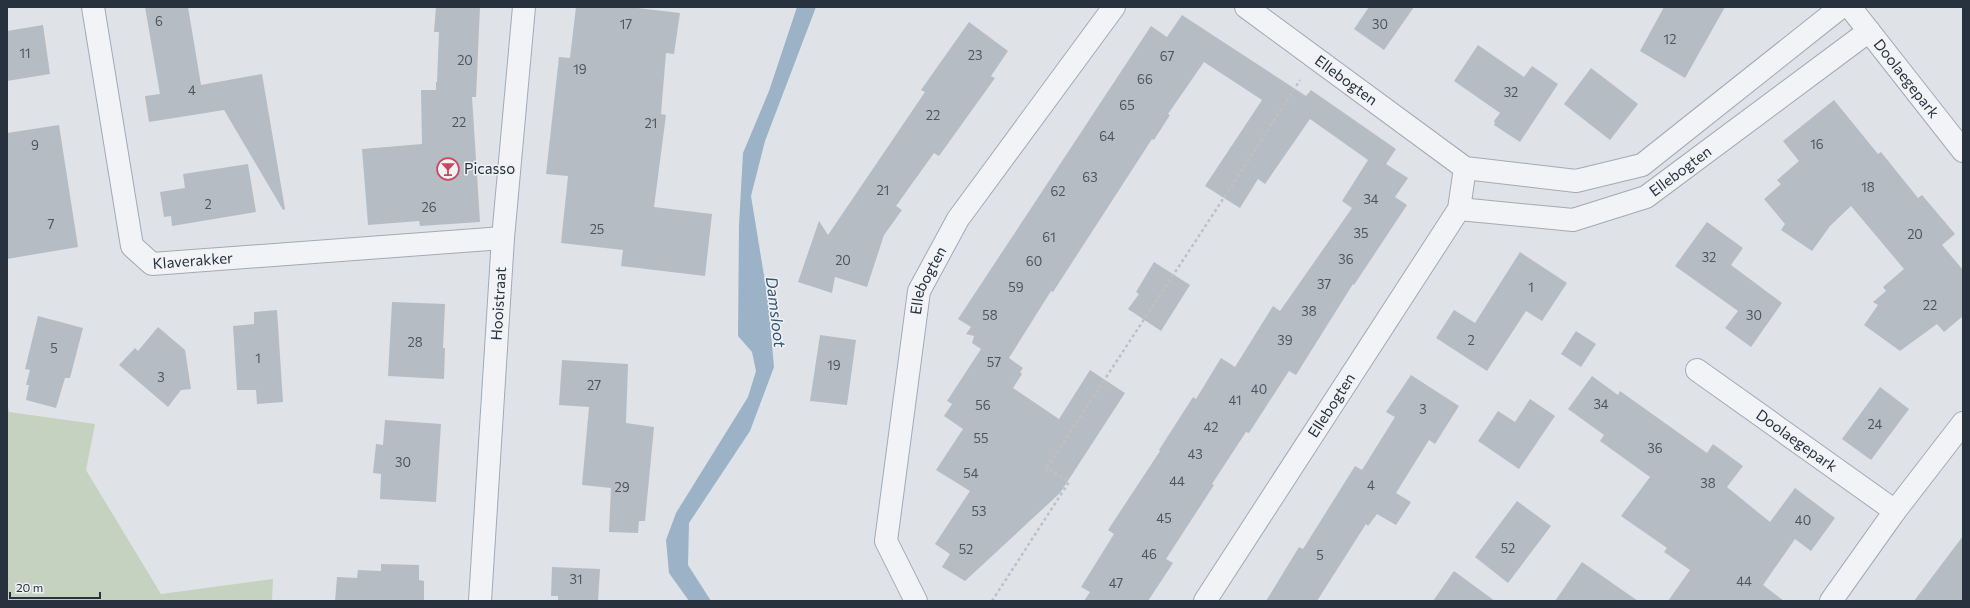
<svg xmlns="http://www.w3.org/2000/svg" width="1970" height="608" viewBox="0 0 1970 608" font-family="Commissioner,sans-serif">
<style>
.green{fill:#c5d2c0}
.water{fill:#9bb2c7}
.building{fill:#b6bcc4}
.lines{fill:none;stroke-linecap:round;stroke-linejoin:round}
.minor-casing{stroke:#a4aab2;stroke-width:24}
.path{stroke:#bdc1c6;stroke-width:2.5;stroke-dasharray:3 3;stroke-linecap:butt}
.minor{stroke:#f1f3f6;stroke-width:22}
.labels{text-anchor:middle;stroke-width:3;stroke-linejoin:round;paint-order:stroke}
.number-label{font-size:13px;fill:#4c5460}
.street-label{font-size:15px;fill:#28313e;stroke:#eef2f5}
.poi-label{font-size:15px;fill:#28313e;stroke:#eef2f5;text-anchor:start}
.water-label{font-size:16px;font-style:italic;fill:#345271;stroke:#eef2f5}
</style>
<rect width="100%" height="100%" fill="#dfe3e8"/>
<!-- green -->
<path class="green" d="M 7,403 L 9,412 L 95,424 L 86,470 L 161,594 L 273,579 L 272,601 L 7,601 Z"/>
<!-- water -->
<path class="water" d="M 797,7 L 816,7 L 765,141 L 751,196 L 768,300 L 774,367 L 750,431 L 689,523 L 688,565 L 711,601 L 689,601 L 669,573 L 666,540 L 676,513 L 748,397 L 756,371 L 752,352 L 738,336 L 739,225 L 743,153 L 769,91 Z"/>
<!-- building -->
<g class="building">
<path d="M 145,7 L 188,7 L 201,85 L 262,74 L 285,209 L 283,210 L 224,110 L 149,122 L 145,96 L 160,94 Z"/>
<path d="M 436,7 L 480,7 L 476,97 L 472,97 L 480,222 L 420,226 L 419,221 L 368,225 L 362,149 L 422,144 L 421,90 L 436,90 L 436,82 L 437,82 L 439,32 L 434,32 Z"/>
<path d="M 576,7 L 629,7 L 680,13 L 674,54 L 666,53 L 661,114 L 666,115 L 654,207 L 712,214 L 705,276 L 621,266 L 623,250 L 561,243 L 568,176 L 546,174 L 559,57 L 570,58 Z"/>
<path d="M 1369,7 L 1414,7 L 1384,50 L 1354,29 Z"/>
<path d="M 1664,7 L 1725,7 L 1685,78 L 1640,51 Z"/>
<path d="M 1182,15 L 1306,96 L 1311,90 L 1396,149 L 1386,164 L 1408,178 L 1395,197 L 1407,205 L 1354,285 L 1353,284 L 1296,375 L 1289,371 L 1249,433 L 1246,432 L 1212,484 L 1214,485 L 1166,559 L 1173,563 L 1148,601 L 1084,601 L 1090,592 L 1081,587 L 1114,534 L 1108,530 L 1160,451 L 1159,450 L 1193,397 L 1196,399 L 1221,358 L 1235,367 L 1273,306 L 1280,311 L 1352,208 L 1342,201 L 1368,160 L 1310,119 L 1265,184 L 1258,179 L 1240,208 L 1205,186 L 1262,100 L 1204,62 L 1168,114 L 1170,115 L 1154,140 L 1152,139 L 1053,292 L 1051,291 L 1009,358 L 1023,368 L 1020,372 L 1022,374 L 1013,388 L 1059,419 L 1090,370 L 1125,393 L 1060,493 L 965,581 L 942,567 L 950,554 L 935,544 L 970,491 L 936,470 L 963,429 L 944,416 L 952,404 L 947,401 L 981,349 L 972,343 L 974,336 L 966,334 L 971,327 L 958,319 L 1151,26 L 1167,37 Z"/>
<path d="M 969,22 L 1008,51 L 991,76 L 995,78 L 939,156 L 934,153 L 896,206 L 902,210 L 884,235 L 867,287 L 835,277 L 832,293 L 798,282 L 819,221 L 828,235 L 925,92 L 921,90 Z"/>
<path d="M 43,25 L 50,74 L 7,81 L 7,31 Z"/>
<path d="M 1478,45 L 1524,77 L 1532,66 L 1558,84 L 1520,142 L 1494,125 L 1495,123 L 1494,121 L 1500,113 L 1454,81 Z"/>
<path d="M 1591,68 L 1638,104 L 1610,140 L 1564,104 Z"/>
<path d="M 1834,100 L 1878,154 L 1881,152 L 1918,198 L 1922,195 L 1955,234 L 1942,245 L 1963,270 L 1963,316 L 1944,332 L 1937,324 L 1900,351 L 1864,325 L 1878,305 L 1873,302 L 1886,291 L 1883,287 L 1904,269 L 1851,206 L 1830,226 L 1812,251 L 1781,230 L 1785,224 L 1764,199 L 1781,184 L 1777,180 L 1799,161 L 1783,141 Z"/>
<path d="M 59,125 L 78,247 L 7,259 L 7,133 Z"/>
<path d="M 248,164 L 256,212 L 172,226 L 171,216 L 164,217 L 160,192 L 185,188 L 183,174 Z"/>
<path d="M 1707,222 L 1743,248 L 1731,265 L 1782,303 L 1751,347 L 1725,328 L 1738,311 L 1675,266 Z"/>
<path d="M 1520,252 L 1567,283 L 1542,321 L 1526,311 L 1487,371 L 1436,338 L 1454,310 L 1475,323 Z"/>
<path d="M 1154,262 L 1190,285 L 1161,331 L 1128,309 L 1139,294 L 1136,292 Z"/>
<path d="M 392,302 L 445,304 L 443,348 L 445,348 L 444,379 L 388,376 Z"/>
<path d="M 277,310 L 283,402 L 257,404 L 256,390 L 237,390 L 233,326 L 254,324 L 254,312 Z"/>
<path d="M 38,316 L 83,328 L 70,378 L 65,378 L 56,408 L 26,400 L 29,385 L 26,385 L 30,370 L 25,369 Z"/>
<path d="M 158,327 L 185,350 L 191,389 L 181,390 L 168,407 L 119,365 L 135,348 L 138,351 Z"/>
<path d="M 1576,331 L 1596,344 L 1581,367 L 1561,354 Z"/>
<path d="M 820,335 L 856,340 L 847,405 L 810,401 Z"/>
<path d="M 562,360 L 628,364 L 626,423 L 654,427 L 645,521 L 639,521 L 638,533 L 609,532 L 611,488 L 582,485 L 589,407 L 559,405 Z"/>
<path d="M 1411,375 L 1459,406 L 1435,444 L 1429,440 L 1396,493 L 1411,502 L 1396,525 L 1377,514 L 1368,526 L 1366,524 L 1317,601 L 1266,601 L 1299,547 L 1303,549 L 1355,466 L 1362,470 L 1395,417 L 1386,412 Z"/>
<path d="M 1592,376 L 1618,395 L 1620,391 L 1707,453 L 1713,444 L 1743,466 L 1727,487 L 1770,522 L 1795,488 L 1835,518 L 1811,551 L 1795,539 L 1763,585 L 1784,601 L 1668,601 L 1690,570 L 1664,552 L 1667,548 L 1621,516 L 1650,477 L 1600,441 L 1604,435 L 1568,409 Z"/>
<path d="M 1880,387 L 1909,409 L 1871,460 L 1842,439 Z"/>
<path d="M 1530,399 L 1555,416 L 1519,469 L 1478,441 L 1498,411 L 1515,422 Z"/>
<path d="M 385,420 L 441,424 L 436,502 L 380,499 L 381,474 L 373,473 L 376,444 L 383,445 Z"/>
<path d="M 1517,501 L 1551,526 L 1508,583 L 1475,557 Z"/>
<path d="M 1963,536 L 1963,601 L 1914,601 Z"/>
<path d="M 1582,562 L 1638,601 L 1555,601 Z"/>
<path d="M 381,564 L 419,565 L 419,580 L 424,581 L 424,601 L 335,601 L 337,577 L 357,578 L 358,570 L 381,571 Z"/>
<path d="M 552,567 L 600,569 L 598,601 L 558,601 L 558,596 L 551,596 Z"/>
<path d="M 1454,571 L 1495,601 L 1433,601 Z"/>
</g>
<g class="lines">
<!-- minor casing -->
<g class="minor-casing">
<g id="minor">
<path id="s1" d="M 93,7 L 132,246 L 152,264 L 503,238"/>
<path id="s2" d="M 1246,7 L 1465,168 L 1576,181 L 1642,165 L 1841,7"/>
<path id="s3" d="M 1850,7 L 1963,151"/>
<path id="s4" d="M 1459,209 L 1573,220 L 1646,197 L 1869,31"/>
<path id="s5" d="M 1697,370 L 1895,511"/>
<path id="s6" d="M 480,601 L 503,238 L 524,7"/>
<path id="s7" d="M 916,601 L 886,541 L 919,291 L 958,219 L 1114,7"/>
<path id="s8" d="M 1205,601 L 1459,209 L 1465,168"/>
<path d="M 1831,601 L 1895,511 L 1963,423"/>
</g>
</g>
<!-- path -->
<path class="path" d="M 992,601 L 1069,482 L 1047,468 C 1131,338 1217,210 1300,80"/>
<!-- minor -->
<use href="#minor" class="minor"/>
</g>
<!-- icons -->
<defs>
<g id="bar-ring" transform="scale(1.15)"><circle r="9.5" fill="#eef2f5" stroke="#ca4760" stroke-width="1.5"/><path d="M-6-5H6L.8 .8V4.5H3.5V6h-7V4.5H-.8V.8Z" fill="#ca4760"/></g>
</defs>
<g fill-rule="evenodd">
<use href="#bar-ring" x="448" y="169"/>
</g>
<g class="labels">
<!-- number labels -->
<g class="number-label">
<text x="159" y="26">6</text>
<text x="626" y="29">17</text>
<text x="1380" y="29">30</text>
<text x="1670" y="44">12</text>
<text x="25" y="58">11</text>
<text x="975" y="60">23</text>
<text x="1167" y="61">67</text>
<text x="465" y="65">20</text>
<text x="580" y="74">19</text>
<text x="1145" y="84">66</text>
<text x="192" y="95">4</text>
<text x="1511" y="97">32</text>
<text x="1127" y="110">65</text>
<text x="933" y="120">22</text>
<text x="459" y="127">22</text>
<text x="651" y="128">21</text>
<text x="1107" y="141">64</text>
<text x="1817" y="149">16</text>
<text x="35" y="150">9</text>
<text x="1090" y="182">63</text>
<text x="1868" y="192">18</text>
<text x="883" y="195">21</text>
<text x="1058" y="196">62</text>
<text x="1371" y="204">34</text>
<text x="208" y="209">2</text>
<text x="429" y="212">26</text>
<text x="51" y="229">7</text>
<text x="597" y="234">25</text>
<text x="1361" y="238">35</text>
<text x="1915" y="239">20</text>
<text x="1049" y="242">61</text>
<text x="1709" y="262">32</text>
<text x="1346" y="264">36</text>
<text x="843" y="265">20</text>
<text x="1034" y="266">60</text>
<text x="1324" y="289">37</text>
<text x="1016" y="292">59</text>
<text x="1531" y="292">1</text>
<text x="1930" y="310">22</text>
<text x="1309" y="316">38</text>
<text x="990" y="320">58</text>
<text x="1754" y="320">30</text>
<text x="1285" y="345">39</text>
<text x="1471" y="345">2</text>
<text x="415" y="347">28</text>
<text x="54" y="353">5</text>
<text x="258" y="363">1</text>
<text x="994" y="367">57</text>
<text x="834" y="370">19</text>
<text x="161" y="382">3</text>
<text x="594" y="390">27</text>
<text x="1259" y="394">40</text>
<text x="1235" y="405">41</text>
<text x="1601" y="409">34</text>
<text x="983" y="410">56</text>
<text x="1423" y="414">3</text>
<text x="1875" y="429">24</text>
<text x="1211" y="432">42</text>
<text x="981" y="443">55</text>
<text x="1655" y="453">36</text>
<text x="1195" y="459">43</text>
<text x="403" y="467">30</text>
<text x="971" y="478">54</text>
<text x="1177" y="486">44</text>
<text x="1708" y="488">38</text>
<text x="1371" y="490">4</text>
<text x="622" y="492">29</text>
<text x="979" y="516">53</text>
<text x="1164" y="523">45</text>
<text x="1803" y="525">40</text>
<text x="1508" y="553">52</text>
<text x="966" y="554">52</text>
<text x="1149" y="559">46</text>
<text x="1320" y="560">5</text>
<text x="576" y="584">31</text>
<text x="1744" y="586">44</text>
<text x="1116" y="588">47</text>
</g>
<!-- street labels -->
<g class="street-label">
<text dy="5" stroke="none"><textPath href="#s3" startOffset="91">Doolaegepark</textPath></text>
<text dy="5" stroke="none"><textPath href="#s2" startOffset="124">Ellebogten</textPath></text>
<text dy="5" stroke="none"><textPath href="#s4" startOffset="234">Ellebogten</textPath></text>
<text dy="5" stroke="none"><textPath href="#s1" startOffset="310">Klaverakker</textPath></text>
<text dy="5" stroke="none"><textPath href="#s7" startOffset="332">Ellebogten</textPath></text>
<text dy="5" stroke="none"><textPath href="#s6" startOffset="298">Hooistraat</textPath></text>
<text dy="5" stroke="none"><textPath href="#s8" startOffset="233">Ellebogten</textPath></text>
<text dy="5" stroke="none"><textPath href="#s5" startOffset="122">Doolaegepark</textPath></text>
</g>
<!-- poi labels -->
<g class="poi-label">
<text x="464" y="174">Picasso</text>
</g>
<!-- water labels -->
<g class="water-label">
<text transform="translate(776 312) rotate(83)" y="6">Damsloot</text>
</g>
</g>
<!-- border -->
<rect width="1970" height="608" fill="none" stroke="#28313e" stroke-width="16"/>
<!-- scale -->
<path d="M10 592v6h90v-6" fill="none" stroke="#28313e" stroke-width="2"/>
<text x="16" y="592" font-size="12" fill="#28313e" stroke="#eef2f5" stroke-width="3" paint-order="stroke">20 m</text>
</svg>
